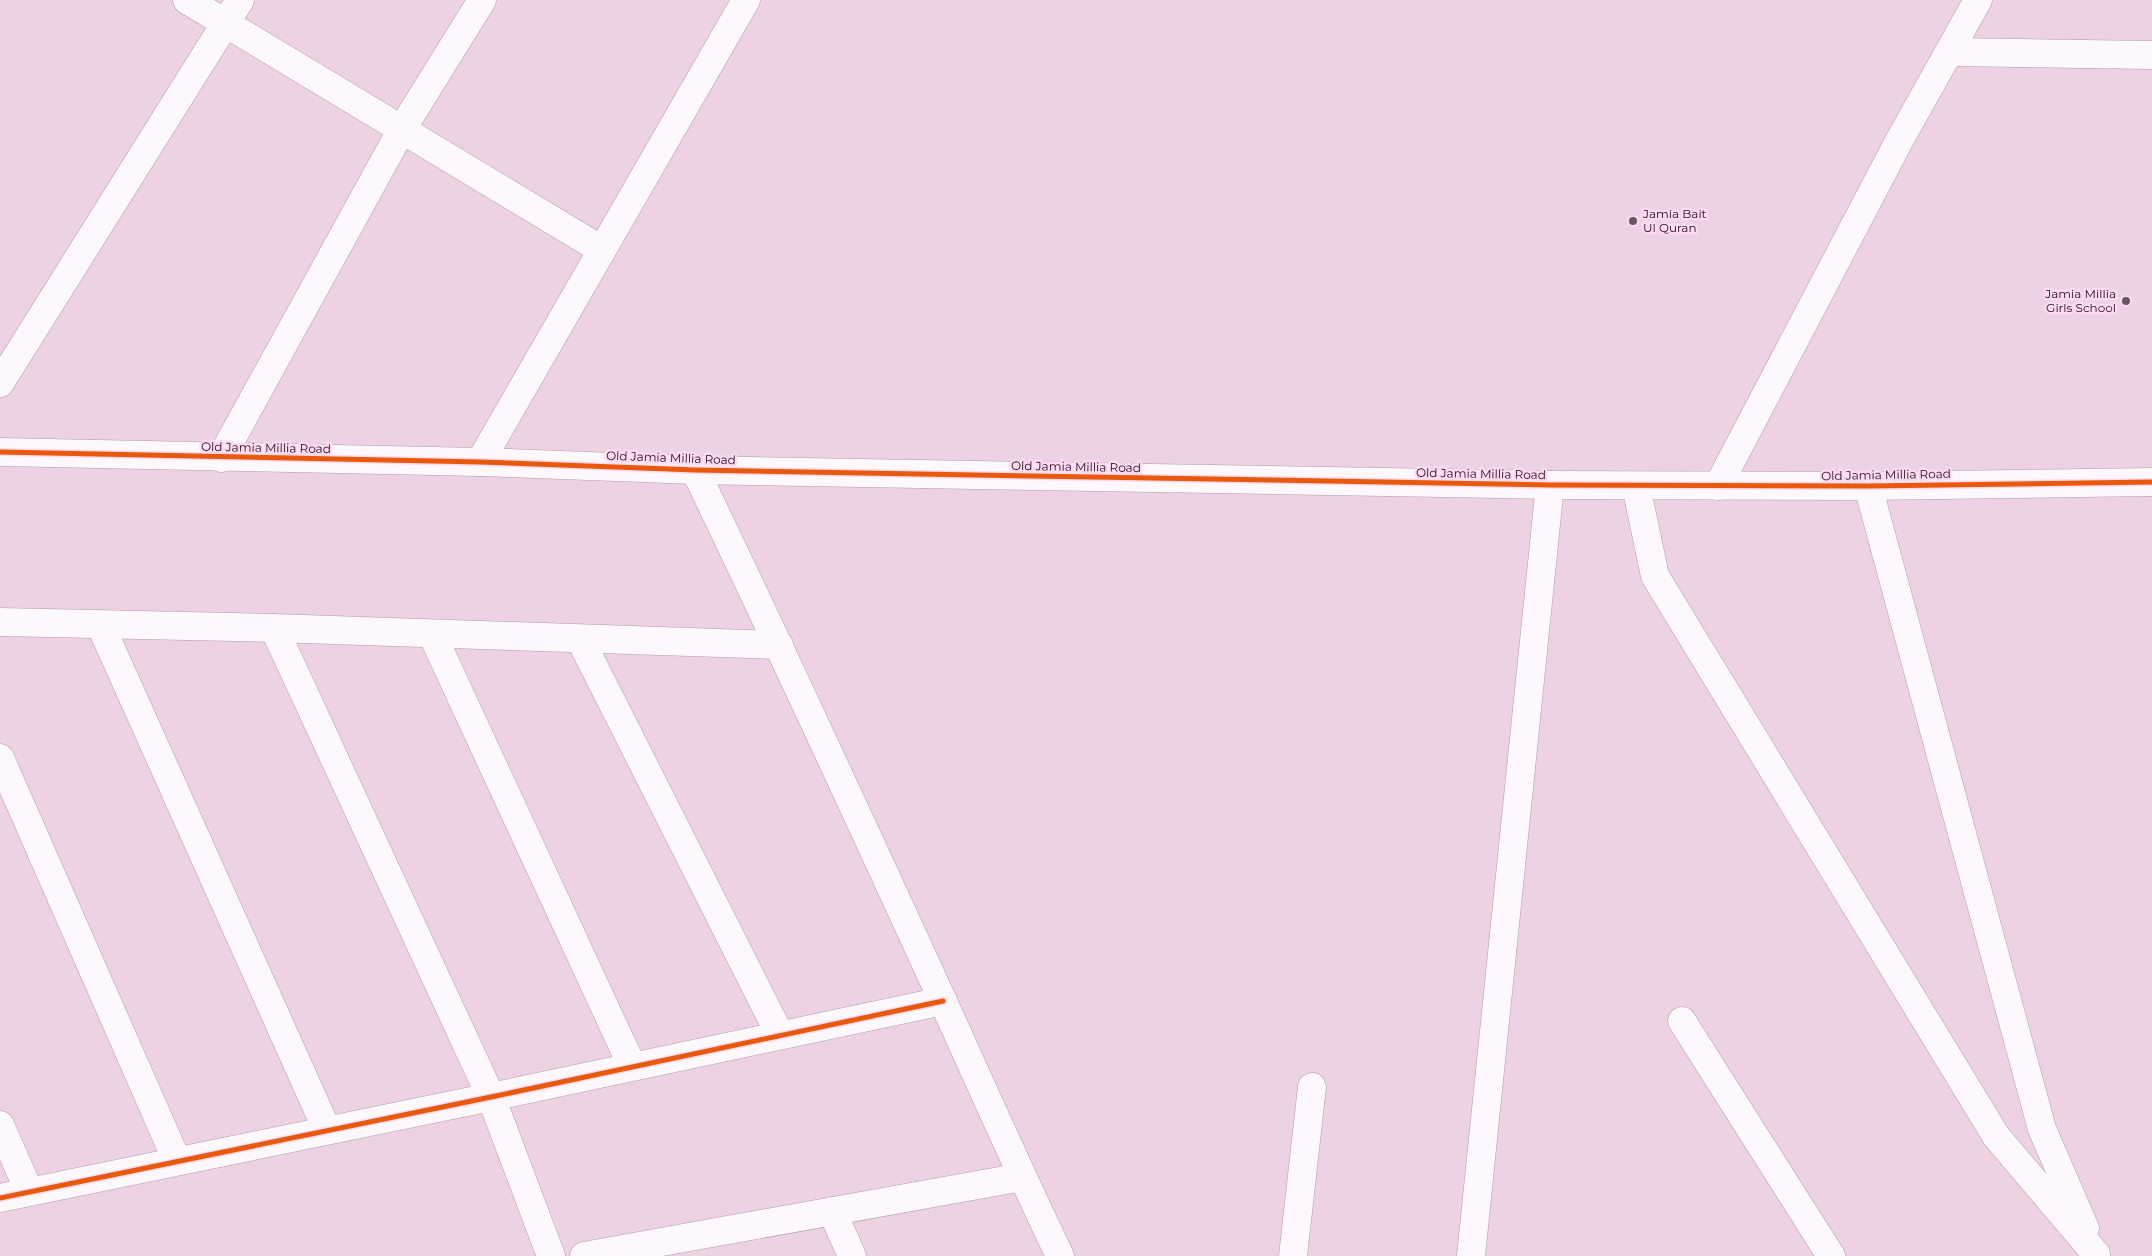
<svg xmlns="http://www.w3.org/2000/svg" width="2152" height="1256" viewBox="0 0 2152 1256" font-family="Montserrat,sans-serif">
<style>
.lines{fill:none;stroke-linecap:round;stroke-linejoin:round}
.minor-casing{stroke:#b19da9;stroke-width:29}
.minor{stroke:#fcf8fb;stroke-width:28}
.cycleway-casing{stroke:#fed9ef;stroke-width:8}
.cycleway{stroke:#e8590c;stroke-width:5}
.poi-dot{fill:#685561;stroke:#fed9ef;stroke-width:2}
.labels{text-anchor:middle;stroke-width:5;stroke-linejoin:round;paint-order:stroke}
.poi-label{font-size:12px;fill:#21121c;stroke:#fed9ef;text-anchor:start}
.street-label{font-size:12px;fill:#21121c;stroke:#fed9ef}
</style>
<rect width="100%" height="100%" fill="#ecd2e2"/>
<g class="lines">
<!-- minor casing -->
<g class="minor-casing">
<g id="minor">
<path d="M 187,0 L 602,250"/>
<path d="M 1949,52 L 2152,55"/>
<path d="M 0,383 L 240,0"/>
<path d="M 0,452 L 480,462 L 695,470 L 1550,485 L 1868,486 L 2152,482"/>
<path d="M 221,458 L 402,129 L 482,0"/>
<path d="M 480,462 L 746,0"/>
<path d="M 695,470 C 779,645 861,822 942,999 C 981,1085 1019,1171 1060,1256"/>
<path d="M 1636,486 L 1655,576 L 1996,1136 L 2096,1254"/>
<path d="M 1718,486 L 1899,141 L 1978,0"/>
<path d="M 1868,486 L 2042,1129 L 2085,1228"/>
<path d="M 0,622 L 274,628 L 779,645"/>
<path d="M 100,624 L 327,1130"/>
<path d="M 274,628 L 491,1097 L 551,1256"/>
<path d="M 432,634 L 632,1066"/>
<path d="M 580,639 L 780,1035"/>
<path d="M 0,758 L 177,1161"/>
<path d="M 1682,1021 L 1831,1256"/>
<path d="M 0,1125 L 29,1191"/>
<path d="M 0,1198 L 491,1097 L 943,1001"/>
<path d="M 832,1211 L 852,1256"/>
<path d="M 584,1256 L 1022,1177"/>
<path d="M 1293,1256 L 1312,1087"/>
<path d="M 1471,1256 L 1550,485"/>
</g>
</g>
<!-- minor -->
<use href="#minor" class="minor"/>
<!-- cycleway casing -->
<g class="cycleway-casing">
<g id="cycleway">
<path d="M 0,452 L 480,462 L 695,470 L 1550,485 L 1868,486 L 2152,482"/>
<path d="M 0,1198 L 491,1097 L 943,1001"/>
</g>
</g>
<!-- cycleway -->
<use href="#cycleway" class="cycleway"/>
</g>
<!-- markers -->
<g class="poi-dot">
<circle cx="1633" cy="221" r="5"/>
<circle cx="2126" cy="301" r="5"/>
</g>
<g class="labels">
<!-- poi labels -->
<g class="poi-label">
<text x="1643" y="218">Jamia Bait<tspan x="1643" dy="14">Ul Quran</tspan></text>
<text x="2116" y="298" text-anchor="end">Jamia Millia<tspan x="2116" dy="14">Girls School</tspan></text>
</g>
<!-- street labels -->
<g class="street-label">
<text transform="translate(266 448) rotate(1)" y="4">Old Jamia Millia Road</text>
<text transform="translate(671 458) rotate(2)" y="4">Old Jamia Millia Road</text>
<text transform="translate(1076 467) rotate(1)" y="4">Old Jamia Millia Road</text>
<text transform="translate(1481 474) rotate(1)" y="4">Old Jamia Millia Road</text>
<text transform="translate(1886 475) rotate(-1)" y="4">Old Jamia Millia Road</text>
</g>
</g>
</svg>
